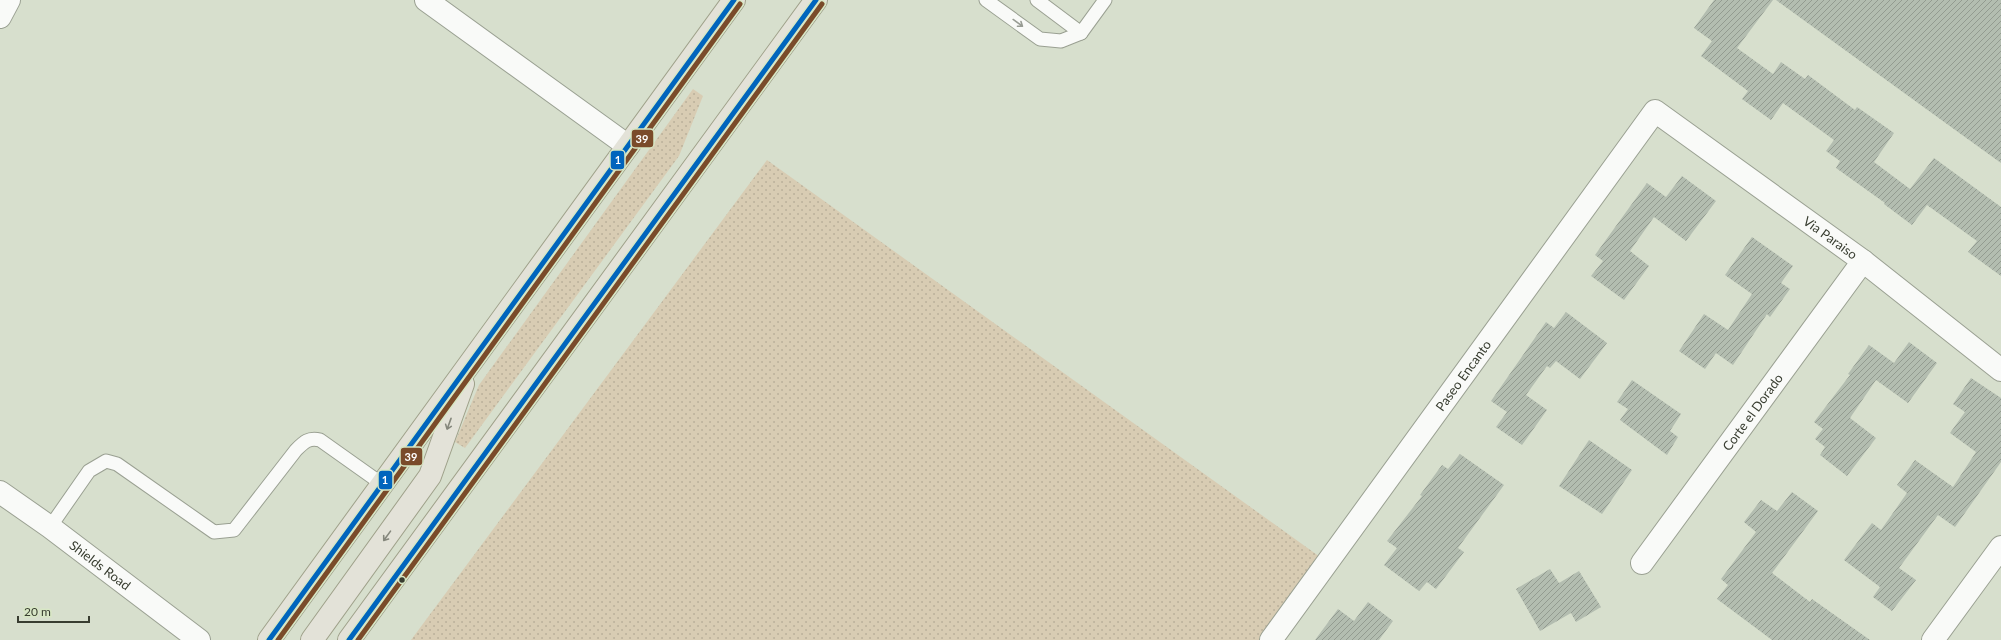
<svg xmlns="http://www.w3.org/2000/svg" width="2001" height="640" viewBox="0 0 2001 640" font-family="Lato,sans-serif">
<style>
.grass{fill:url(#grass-dots)}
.building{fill:url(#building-hatch)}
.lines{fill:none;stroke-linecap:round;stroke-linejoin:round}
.service-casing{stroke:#9aa092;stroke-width:15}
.minor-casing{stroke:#9aa092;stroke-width:24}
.tertiary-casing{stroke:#9aa092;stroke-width:24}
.primary-casing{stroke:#9fa18a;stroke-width:24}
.service{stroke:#f9faf8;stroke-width:13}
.minor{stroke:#f9faf8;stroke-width:22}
.tertiary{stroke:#f9faf8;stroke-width:22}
.primary{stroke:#e3e2d8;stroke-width:22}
.bus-1-casing{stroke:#d8e7c5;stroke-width:8}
.bus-2-casing{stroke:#d8e7c5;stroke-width:8}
.bus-1{stroke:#0065bd;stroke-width:5}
.bus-2{stroke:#7a4b2a;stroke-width:5}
.oneway{stroke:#989c94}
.oneway2{stroke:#85877c}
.bus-dot{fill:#383d30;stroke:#d8e7c5;stroke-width:1.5}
.labels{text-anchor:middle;stroke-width:3;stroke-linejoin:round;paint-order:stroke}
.street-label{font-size:13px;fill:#383d30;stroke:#d8e7c5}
.line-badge{stroke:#d8e7c5;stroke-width:1.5}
.badge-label{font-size:11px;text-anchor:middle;font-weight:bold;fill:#fff}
</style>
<defs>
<pattern id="grass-dots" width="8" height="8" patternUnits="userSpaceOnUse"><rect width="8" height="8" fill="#d8ccb3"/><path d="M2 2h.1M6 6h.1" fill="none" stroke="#bab09a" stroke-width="1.8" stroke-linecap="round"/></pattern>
<pattern id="building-hatch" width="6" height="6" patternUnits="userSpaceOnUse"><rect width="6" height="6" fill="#b3bdb0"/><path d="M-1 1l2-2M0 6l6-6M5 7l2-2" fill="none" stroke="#939b90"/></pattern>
</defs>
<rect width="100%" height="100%" fill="#d7dfcd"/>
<!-- grass -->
<g class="grass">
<path d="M 693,89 L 703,96 L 679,156 L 465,448 L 455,442 L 479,385 Z"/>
<path d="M 767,160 L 1327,562 L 1271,640 L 411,640 Z"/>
</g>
<!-- building -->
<g class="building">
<path d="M 1714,0 L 1773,0 L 1737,48 L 1773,74 L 1781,62 L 1805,79 L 1808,75 L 1855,110 L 1857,107 L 1894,133 L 1874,162 L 1910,189 L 1934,158 L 2001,207 L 2001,276 L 1968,252 L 1977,241 L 1927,205 L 1912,225 L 1884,204 L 1885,203 L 1836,168 L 1840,161 L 1826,151 L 1834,140 L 1783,103 L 1771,120 L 1742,99 L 1748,91 L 1701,56 L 1712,41 L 1694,28 Z"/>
<path d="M 1776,0 L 2001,0 L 2001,163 L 1958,132 Z"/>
<path d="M 1682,176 L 1716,201 L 1686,241 L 1654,217 L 1630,251 L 1649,266 L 1624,300 L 1591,276 L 1603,261 L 1595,255 L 1647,183 L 1666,197 Z"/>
<path d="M 1752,237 L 1793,266 L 1781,283 L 1790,289 L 1770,317 L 1767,314 L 1733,365 L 1716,353 L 1705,369 L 1679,351 L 1704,314 L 1728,330 L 1752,294 L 1725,275 Z"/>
<path d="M 1566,312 L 1607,343 L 1580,379 L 1556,361 L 1550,368 L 1547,366 L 1526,395 L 1547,410 L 1522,445 L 1496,427 L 1507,412 L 1491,401 L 1546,322 L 1554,328 Z"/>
<path d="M 1909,342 L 1937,363 L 1908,403 L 1876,380 L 1850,418 L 1876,438 L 1847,476 L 1820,455 L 1825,447 L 1815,439 L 1823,429 L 1814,422 L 1850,375 L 1848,374 L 1869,345 L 1894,363 Z"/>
<path d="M 1971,378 L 2001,398 L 2001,462 L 1955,527 L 1938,515 L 1899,568 L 1916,580 L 1892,611 L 1873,597 L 1880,587 L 1844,560 L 1872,523 L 1881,530 L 1907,493 L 1897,485 L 1915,460 L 1953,487 L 1976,452 L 1950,433 L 1965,412 L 1953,404 Z"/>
<path d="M 1632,380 L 1681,414 L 1670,431 L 1678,437 L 1667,455 L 1620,420 L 1628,409 L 1617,402 Z"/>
<path d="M 1589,440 L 1632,470 L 1602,514 L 1559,486 Z"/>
<path d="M 1460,454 L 1504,485 L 1458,548 L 1464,552 L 1436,589 L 1427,582 L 1419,591 L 1384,565 L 1397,548 L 1387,541 L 1422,496 L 1420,495 L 1442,465 L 1448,469 Z"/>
<path d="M 1792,492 L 1818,511 L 1772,573 L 1810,602 L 1812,599 L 1870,640 L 1772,640 L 1717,599 L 1728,585 L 1721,579 L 1756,532 L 1744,522 L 1761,500 L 1777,511 Z"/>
<path d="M 1550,569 L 1559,583 L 1579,571 L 1601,607 L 1576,622 L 1571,613 L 1540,631 L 1516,589 Z"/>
<path d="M 1368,602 L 1393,621 L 1379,640 L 1315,640 L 1338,609 L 1354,621 Z"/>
</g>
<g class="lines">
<!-- service casing -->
<g class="service-casing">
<g id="service">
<path d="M 986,0 L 1040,39 L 1061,41 L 1081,33 L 1105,0"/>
<path d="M 1037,0 L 1081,33"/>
<path d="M 50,527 L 89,471 L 106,461 L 117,464 L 214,532 L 234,530 L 296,450 C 304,442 309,437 320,440 L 382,484"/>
</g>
</g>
<!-- minor casing -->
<g class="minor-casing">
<g id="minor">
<path d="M 426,0 L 628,146"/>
<path d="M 0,17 L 9,0"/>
<path id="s1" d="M 1642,563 L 1863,261"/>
<path id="s2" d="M 1271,640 L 1655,111 L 1863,261 L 2001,370"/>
<path d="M 1933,640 L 2001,547"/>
</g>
</g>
<!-- tertiary casing -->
<g class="tertiary-casing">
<g id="tertiary">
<path id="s3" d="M 0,492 L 50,527 L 199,640"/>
</g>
</g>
<!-- primary casing -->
<g class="primary-casing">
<g id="primary">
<path d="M 269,640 L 734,0"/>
<path d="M 312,640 L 430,476 L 463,384"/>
<path d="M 349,640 L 816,0"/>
</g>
</g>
<!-- service -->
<use href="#service" class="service"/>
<!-- minor -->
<use href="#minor" class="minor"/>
<!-- tertiary -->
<use href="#tertiary" class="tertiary"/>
<!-- primary -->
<use href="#primary" class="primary"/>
<!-- bus-1 casing -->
<g class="bus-1-casing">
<g id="bus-1">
<path d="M 269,640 L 734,0"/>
<path d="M 349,640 L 816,0"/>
</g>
</g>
<!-- bus-2 casing -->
<g class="bus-2-casing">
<g id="bus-2">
<path d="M 278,640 L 740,4"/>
<path d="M 358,640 L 822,4"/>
</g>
</g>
<!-- bus-1 -->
<use href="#bus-1" class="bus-1"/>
<!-- bus-2 -->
<use href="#bus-2" class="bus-2"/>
</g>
<!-- one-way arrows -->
<defs><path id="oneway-shaft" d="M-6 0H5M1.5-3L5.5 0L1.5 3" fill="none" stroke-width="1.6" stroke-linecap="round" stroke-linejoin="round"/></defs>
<use class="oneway" href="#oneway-shaft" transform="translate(1018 23) rotate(36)"/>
<g class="oneway2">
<use href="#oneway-shaft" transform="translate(449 424) rotate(110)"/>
<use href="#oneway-shaft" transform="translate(387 536) rotate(126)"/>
</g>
<!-- markers -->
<circle class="bus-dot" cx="402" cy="580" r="3.5"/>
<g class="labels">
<!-- street labels -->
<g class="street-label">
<text dy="5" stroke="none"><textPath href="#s2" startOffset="870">Via Paraiso</textPath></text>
<text dy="5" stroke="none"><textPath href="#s2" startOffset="327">Paseo Encanto</textPath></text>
<text dy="5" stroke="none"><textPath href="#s1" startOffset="187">Corte el Dorado</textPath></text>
<text dy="5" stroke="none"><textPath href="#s3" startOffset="124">Shields Road</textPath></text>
</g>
</g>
<g class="line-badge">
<rect x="631" y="129" width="23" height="19" rx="4" fill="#7a4b2a"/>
<rect x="610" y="150" width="15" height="20" rx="4" fill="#0065bd"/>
<rect x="400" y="447" width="23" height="19" rx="4" fill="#7a4b2a"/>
<rect x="378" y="470" width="15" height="20" rx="4" fill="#0065bd"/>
</g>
<g class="badge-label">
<text x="642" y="143">39</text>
<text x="618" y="164">1</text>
<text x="411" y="461">39</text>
<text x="385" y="484">1</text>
</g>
<!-- scale -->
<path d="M18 616v6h71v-6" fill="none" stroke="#383d30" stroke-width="2"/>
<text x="24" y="616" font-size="12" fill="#383d30" stroke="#d8e7c5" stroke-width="3" paint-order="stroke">20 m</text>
</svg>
